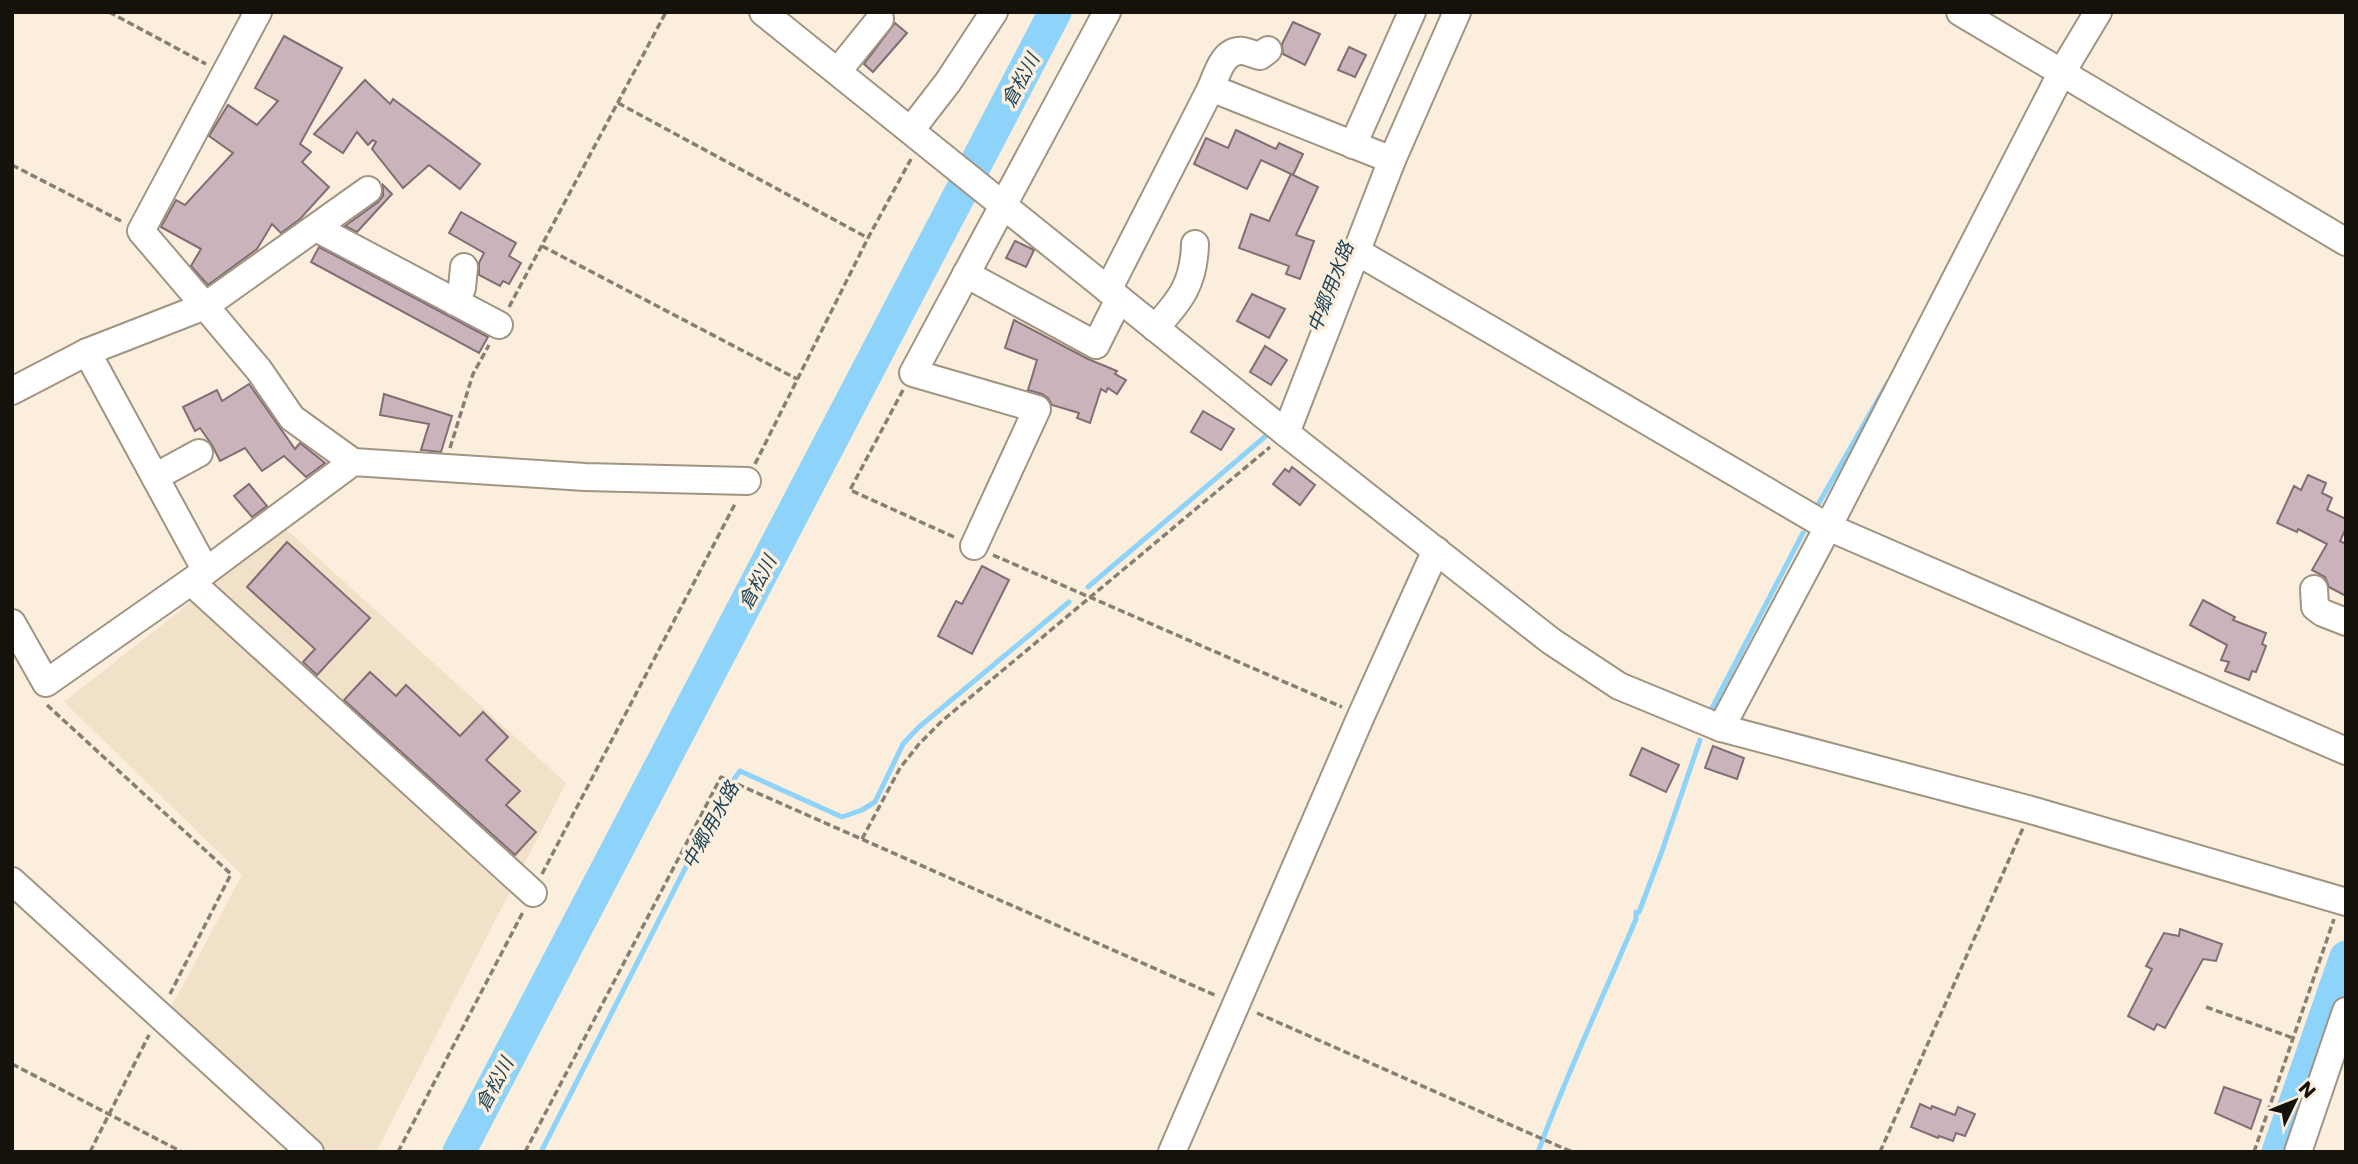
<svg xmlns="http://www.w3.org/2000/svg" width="2358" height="1164" viewBox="0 0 2358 1164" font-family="Poppins,'Noto Sans JP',sans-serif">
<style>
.built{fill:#f2e1c9}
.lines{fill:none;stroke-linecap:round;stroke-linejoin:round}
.stream{stroke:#8ed3f9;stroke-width:5}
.river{stroke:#8ed3f9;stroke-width:33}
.building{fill:#cab3ba;stroke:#826d74;stroke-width:2}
.minor-casing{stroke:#a09483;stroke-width:30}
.path{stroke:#887f73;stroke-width:3.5;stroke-dasharray:7 3.5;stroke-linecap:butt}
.minor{stroke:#fff;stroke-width:26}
.labels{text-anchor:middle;stroke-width:7;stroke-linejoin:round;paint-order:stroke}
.water-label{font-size:19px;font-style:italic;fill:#1c4357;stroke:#fbeedc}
</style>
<rect width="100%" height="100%" fill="#fbeedc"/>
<!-- built -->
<path class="built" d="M 285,528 L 566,783 L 376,1152 L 324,1152 L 169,1011 L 242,875 L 64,702 Z"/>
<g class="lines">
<!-- stream -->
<g class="stream">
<path d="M 1815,510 L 1888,382"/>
<path d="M 1088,587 L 1267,435"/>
<path d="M 1712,708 L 1803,533"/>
<path d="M 541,1152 L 723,794 L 740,771 L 842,817 L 862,810 L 875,802 L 903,744 L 919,727 L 1069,602"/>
<path d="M 1538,1152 C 1567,1073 1603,997 1636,919 L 1636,912 L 1639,912 L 1662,851 L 1700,740"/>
</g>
<!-- river -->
<g class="river">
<path d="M 459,1152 L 1055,12"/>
<path d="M 2278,1152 L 2346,957"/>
</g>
</g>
<!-- building -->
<g class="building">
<path d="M 1293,22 L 1320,34 L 1305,65 L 1283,54 L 1282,44 Z"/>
<path d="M 895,23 L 907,33 L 873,72 L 864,64 Z"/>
<path d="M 284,36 L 342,68 L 300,144 L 311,152 L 302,162 L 329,187 L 300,219 L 281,233 L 272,224 L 257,249 L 208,285 L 191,266 L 201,249 L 161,227 L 176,200 L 185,205 L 233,153 L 209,136 L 228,105 L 257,125 L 278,101 L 255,88 Z"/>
<path d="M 1349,47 L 1366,55 L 1355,77 L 1338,70 Z"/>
<path d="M 365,80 L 390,104 L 393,99 L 480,164 L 460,189 L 429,165 L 403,188 L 372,149 L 376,142 L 373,140 L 368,145 L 357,132 L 343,153 L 314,134 Z"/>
<path d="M 1236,130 L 1276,149 L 1279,143 L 1303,154 L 1293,175 L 1318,187 L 1296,235 L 1314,241 L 1300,279 L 1286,274 L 1289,266 L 1239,248 L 1251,214 L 1269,221 L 1291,174 L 1261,160 L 1247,189 L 1194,164 L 1206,138 L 1228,148 Z"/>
<path d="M 383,185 L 392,194 L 357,232 L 345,226 L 378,202 L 383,196 Z"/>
<path d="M 461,212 L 516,243 L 509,256 L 521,263 L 509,284 L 503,281 L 500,286 L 479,275 L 479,263 L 484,253 L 449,233 Z"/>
<path d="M 1015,241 L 1034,250 L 1026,267 L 1006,258 Z"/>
<path d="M 319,247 L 488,337 L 479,353 L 311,262 Z"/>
<path d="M 1252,294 L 1285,309 L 1269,338 L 1237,321 Z"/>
<path d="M 1014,320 L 1088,359 L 1117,371 L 1115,374 L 1126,380 L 1117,394 L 1108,388 L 1106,392 L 1101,389 L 1090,423 L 1077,418 L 1079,413 L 1052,405 L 1048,398 L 1042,394 L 1028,390 L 1037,360 L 1005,348 Z"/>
<path d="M 1265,346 L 1287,360 L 1271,385 L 1250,372 Z"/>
<path d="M 249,384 L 295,449 L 300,443 L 325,463 L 306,477 L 284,456 L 262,471 L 245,448 L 220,461 L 212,445 L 200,428 L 195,431 L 183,407 L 217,390 L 222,401 Z"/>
<path d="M 384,394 L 452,416 L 441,452 L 421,450 L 429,424 L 380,415 Z"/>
<path d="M 1203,411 L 1234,429 L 1221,450 L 1191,432 Z"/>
<path d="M 1292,467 L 1315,485 L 1300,505 L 1273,484 L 1285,469 L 1289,472 Z"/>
<path d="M 2308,475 L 2326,483 L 2322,493 L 2332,498 L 2327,510 L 2346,519 L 2346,528 L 2340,541 L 2346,544 L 2346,596 L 2329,587 L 2325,577 L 2312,570 L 2327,544 L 2298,529 L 2297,532 L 2277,523 L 2294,486 L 2301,490 Z"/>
<path d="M 249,484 L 267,506 L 252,517 L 234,496 Z"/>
<path d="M 287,542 L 370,618 L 317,675 L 303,662 L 315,649 L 247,587 Z"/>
<path d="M 982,566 L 1009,580 L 972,654 L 938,636 L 956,601 L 962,604 Z"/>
<path d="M 2203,600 L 2235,617 L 2233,620 L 2266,633 L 2262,644 L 2266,646 L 2256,672 L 2252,671 L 2249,680 L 2225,671 L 2229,662 L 2221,660 L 2227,645 L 2190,625 Z"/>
<path d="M 370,672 L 396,696 L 406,685 L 460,736 L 483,712 L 508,737 L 486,760 L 520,791 L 506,805 L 536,832 L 515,855 L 344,700 Z"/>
<path d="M 1713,746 L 1744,758 L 1737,779 L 1705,768 Z"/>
<path d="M 1642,748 L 1679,765 L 1666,792 L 1630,775 Z"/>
<path d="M 2180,929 L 2222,944 L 2216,961 L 2203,959 L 2165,1028 L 2157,1024 L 2154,1030 L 2128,1016 L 2152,969 L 2146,966 L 2164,933 L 2179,936 Z"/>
<path d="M 2224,1087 L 2261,1100 L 2251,1129 L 2215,1113 Z"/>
<path d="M 1920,1104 L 1931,1109 L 1932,1106 L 1955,1115 L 1958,1107 L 1975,1114 L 1965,1136 L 1956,1133 L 1953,1141 L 1939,1136 L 1938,1138 L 1911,1127 Z"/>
</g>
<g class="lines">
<!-- minor casing -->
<g class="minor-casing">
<g id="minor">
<path d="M 763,12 L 1286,433 L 1551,641 L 1619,686 L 1721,728 L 2031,810 L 2346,902"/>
<path d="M 1960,12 L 2346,242"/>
<path d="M 838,71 L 880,19"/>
<path d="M 1211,88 C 1217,74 1223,49 1243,51 C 1249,52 1255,55 1260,56 L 1268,50"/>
<path d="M 911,130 L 948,82 L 994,12"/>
<path d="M 1353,145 L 1412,12"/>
<path d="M 316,228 L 499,325"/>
<path d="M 1356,251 L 1828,527 L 2346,751"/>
<path d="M 966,274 L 1096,345 L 1119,299"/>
<path d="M 1108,290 L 1211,88 L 1392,160"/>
<path d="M 455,302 L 462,288 L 464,267"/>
<path d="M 1155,328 C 1181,300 1194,283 1195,244"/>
<path d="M 12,391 L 87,352"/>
<path d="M 1286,433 L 1392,160 L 1457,12"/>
<path d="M 353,462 L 292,418 L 259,370 L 205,306 L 368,190"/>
<path d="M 155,477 L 199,453"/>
<path d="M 974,546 L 1037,409 L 913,373 L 1107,12"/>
<path d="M 206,571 L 87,352 L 205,306 L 141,231 L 258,12"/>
<path d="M 191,582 L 533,893"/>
<path d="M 2314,589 L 2315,607 L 2323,613 L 2346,622"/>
<path d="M 12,623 L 46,683 L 206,571 L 353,462 L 585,477 L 747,481"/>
<path d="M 1721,728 L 1828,527 L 2062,72 L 2098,12"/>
<path d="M 12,881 L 310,1152"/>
<path d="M 1172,1152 L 1361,716 L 1436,550"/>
<path d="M 2298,1152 L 2346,1011"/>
</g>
</g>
<!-- path -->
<g class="path">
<path d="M 109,12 L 206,64"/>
<path d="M 618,103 L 868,238"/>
<path d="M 12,165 L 123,222"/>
<path d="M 542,246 L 797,379"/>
<path d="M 509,307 L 666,12"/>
<path d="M 903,390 L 850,490 L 954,537"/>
<path d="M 450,448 L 473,374 L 489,345"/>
<path d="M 755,464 L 868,238 L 911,159"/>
<path d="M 993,555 L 1342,707"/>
<path d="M 47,705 L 231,874 L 170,994"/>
<path d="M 862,839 L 900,768 L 919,744 L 942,721 L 1270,447"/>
<path d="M 542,874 L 736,502"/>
<path d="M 2206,1007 L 2293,1038"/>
<path d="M 1257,1013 L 1572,1152"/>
<path d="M 12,1064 L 182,1152"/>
<path d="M 90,1152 L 149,1035"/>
<path d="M 398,1152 L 523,912"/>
<path d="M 525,1152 L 721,777 L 1217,996"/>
<path d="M 1880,1152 L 2023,828"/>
<path d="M 2254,1152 L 2334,919"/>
</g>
<!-- minor -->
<use href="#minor" class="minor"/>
</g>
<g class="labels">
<!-- water labels -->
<g class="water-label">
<text transform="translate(1020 80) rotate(-62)" y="7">倉松川</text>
<text transform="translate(1330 287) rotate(-69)" y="7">中郷用水路</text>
<text transform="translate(757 582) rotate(-62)" y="7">倉松川</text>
<text transform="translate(710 825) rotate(-61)" y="7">中郷用水路</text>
<text transform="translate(494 1084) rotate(-62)" y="7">倉松川</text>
</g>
</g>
<!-- border -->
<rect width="2358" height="1164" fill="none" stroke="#15110b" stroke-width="28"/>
<!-- north arrow -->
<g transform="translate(2295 1101) rotate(47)" stroke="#fbeedc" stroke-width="5" paint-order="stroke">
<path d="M0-5L12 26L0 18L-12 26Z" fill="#15110b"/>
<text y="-10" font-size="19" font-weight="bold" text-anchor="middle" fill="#15110b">N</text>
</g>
</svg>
